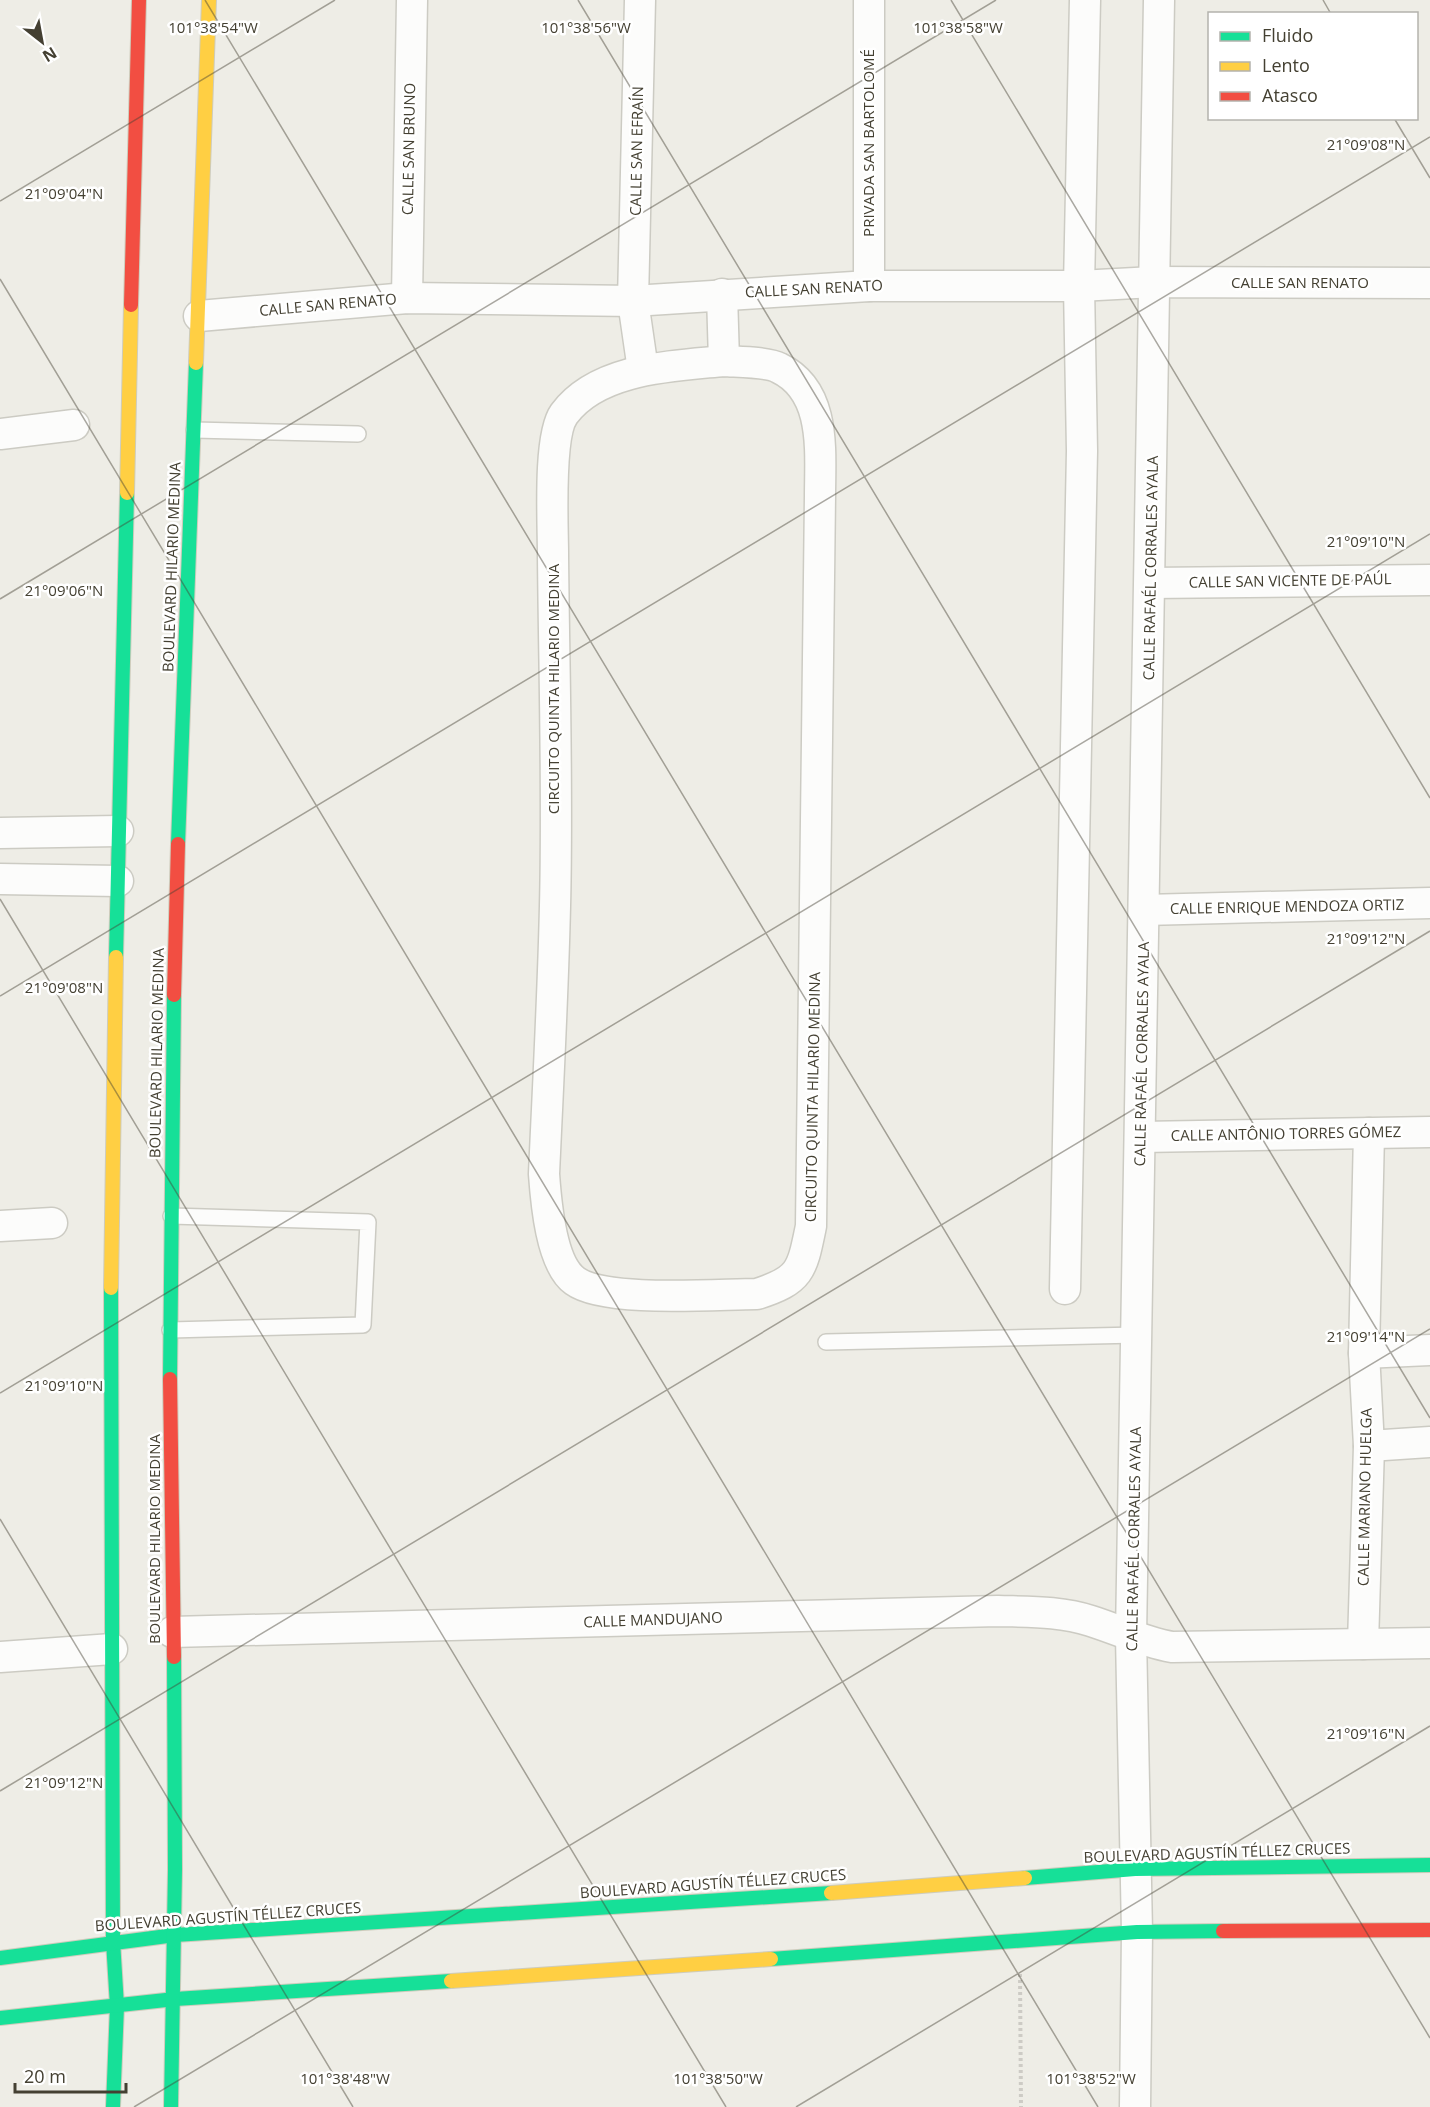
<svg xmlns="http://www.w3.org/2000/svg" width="1430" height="2107" viewBox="0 0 1430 2107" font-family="'Open Sans',sans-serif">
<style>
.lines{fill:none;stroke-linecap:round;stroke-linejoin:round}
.lane-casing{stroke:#cccbc3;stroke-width:18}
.street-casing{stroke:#cccbc3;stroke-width:33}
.fast-casing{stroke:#ceccbc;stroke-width:16}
.slow-casing{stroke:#ceccbc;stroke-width:16}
.jam-casing{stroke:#ceccbc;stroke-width:16}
.path{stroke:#cdcbc5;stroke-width:4;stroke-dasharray:3 3;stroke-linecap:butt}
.lane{stroke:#fcfcfb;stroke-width:15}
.street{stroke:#fcfcfb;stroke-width:30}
.fast{stroke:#16e098;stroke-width:14}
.slow{stroke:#ffcf43;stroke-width:14}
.jam{stroke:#f24e42;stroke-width:14}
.ticks{fill:none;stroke:#444032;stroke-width:1.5;stroke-opacity:0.45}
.labels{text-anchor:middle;stroke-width:5;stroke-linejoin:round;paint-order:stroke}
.street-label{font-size:15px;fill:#444032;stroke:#fff}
.ticks-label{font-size:15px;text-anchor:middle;fill:#444032;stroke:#fff;stroke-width:5;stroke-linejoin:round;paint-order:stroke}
</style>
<rect width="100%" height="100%" fill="#eeede6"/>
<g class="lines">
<!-- lane casing -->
<g class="lane-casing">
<g id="lane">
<path d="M 194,430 L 358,434"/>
<path d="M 170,1330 L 363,1325 L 368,1222 L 171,1216"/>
<path d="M 826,1342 L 1137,1335"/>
</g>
</g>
<!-- street casing -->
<g class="street-casing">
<g id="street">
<path d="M 640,0 L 633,301 L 643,370"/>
<path d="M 869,286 L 869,0"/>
<path d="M 722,294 L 724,361"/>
<path d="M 407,298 L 412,0"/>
<path d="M 199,316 L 407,298 L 633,301 L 869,286 L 1079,286 L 1154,282 L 1430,283"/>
<path d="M 724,361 C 738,362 768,362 779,368 C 827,391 820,452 820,496 L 811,1226 C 802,1270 801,1280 757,1294 C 717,1294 605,1303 575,1281 C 551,1264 546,1202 544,1174 C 548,1085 553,995 555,906 C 558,789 554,671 553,554 C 553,524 548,436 564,414 C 598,368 673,366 724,361 Z"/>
<path d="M 0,434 L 74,425"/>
<path d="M 1150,583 L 1430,580"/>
<path d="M 0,833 L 118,831"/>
<path d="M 0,879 L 118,881"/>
<path d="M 1144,910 L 1430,903"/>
<path d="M 1141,1137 L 1430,1132"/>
<path d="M 0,1226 L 52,1223"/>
<path d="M 1065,1289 L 1082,451 L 1079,286 L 1085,0"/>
<path d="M 1364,1353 L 1430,1350"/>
<path d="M 1369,1446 L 1430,1442"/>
<path d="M 172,1632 L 998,1611 C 1029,1612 1061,1611 1091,1621 C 1119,1630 1144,1642 1172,1647 L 1430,1643"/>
<path d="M 1363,1644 L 1369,1446 L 1364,1353 L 1369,1133"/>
<path d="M 0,1657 L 112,1649"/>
<path d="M 1135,2107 L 1137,1932 L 1131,1636 L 1159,0"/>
</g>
</g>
<!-- fast casing -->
<g class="fast-casing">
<g id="fast">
<path d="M 178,844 L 196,363"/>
<path d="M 116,957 L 127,493"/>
<path d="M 111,1288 L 113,1941 L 117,2006 L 113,2107"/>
<path d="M 170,1379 L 174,995"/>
<path d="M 1025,1878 L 1135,1869 L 1430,1865"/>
<path d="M 0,1958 L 175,1935 L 831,1893"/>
<path d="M 771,1959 L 1137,1932 L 1223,1931"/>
<path d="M 0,2018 L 175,1999 L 451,1981"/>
<path d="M 171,2107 L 175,1869 L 174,1657"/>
</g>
</g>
<!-- slow casing -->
<g class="slow-casing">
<g id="slow">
<path d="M 196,363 L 209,0"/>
<path d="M 127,493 L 131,305"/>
<path d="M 111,1288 L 116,957"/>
<path d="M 831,1893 L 1025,1878"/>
<path d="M 451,1981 L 771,1959"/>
</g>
</g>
<!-- jam casing -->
<g class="jam-casing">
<g id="jam">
<path d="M 131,305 L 139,0"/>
<path d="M 174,995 L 178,844"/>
<path d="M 170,1379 L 174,1657"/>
<path d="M 1223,1931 L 1430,1930"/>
</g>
</g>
<!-- path -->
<path class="path" d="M 1020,1974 L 1021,2107"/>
<!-- lane -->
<use href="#lane" class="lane"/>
<!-- street -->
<use href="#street" class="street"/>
<!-- fast -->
<use href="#fast" class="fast"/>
<!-- slow -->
<use href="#slow" class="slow"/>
<!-- jam -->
<use href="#jam" class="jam"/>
</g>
<!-- ticks -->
<path class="ticks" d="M 205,0 L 1430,2038M 578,0 L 1430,1418M 951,0 L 1430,798M 1323,0 L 1331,14M 1394,118 L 1430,178M 0,201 L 335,0M 0,279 L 1098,2107M 0,599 L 996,0M 0,899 L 726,2107M 0,996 L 1430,137M 0,1393 L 1430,534M 0,1519 L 353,2107M 0,1791 L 1430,931M 134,2107 L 1430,1329M 796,2107 L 1430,1726"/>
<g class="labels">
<!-- street labels -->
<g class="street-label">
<text transform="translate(869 143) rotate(-90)" y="5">PRIVADA SAN BARTOLOMÉ</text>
<text transform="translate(409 149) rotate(-89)" y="5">CALLE SAN BRUNO</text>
<text transform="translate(637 151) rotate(-89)" y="5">CALLE SAN EFRAÍN</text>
<text x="1300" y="288">CALLE SAN RENATO</text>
<text transform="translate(814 289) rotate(-3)" y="5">CALLE SAN RENATO</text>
<text transform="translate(328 305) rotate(-5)" y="5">CALLE SAN RENATO</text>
<text transform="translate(172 567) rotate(-88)" y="5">BOULEVARD HILARIO MEDINA</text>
<text transform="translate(1151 568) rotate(-89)" y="5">CALLE RAFAÉL CORRALES AYALA</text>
<text transform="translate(1290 581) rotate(-1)" y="5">CALLE SAN VICENTE DE PAÚL</text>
<text transform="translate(554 689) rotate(-90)" y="5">CIRCUITO QUINTA HILARIO MEDINA</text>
<text transform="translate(1287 907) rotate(-1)" y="5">CALLE ENRIQUE MENDOZA ORTIZ</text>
<text transform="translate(157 1053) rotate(-89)" y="5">BOULEVARD HILARIO MEDINA</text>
<text transform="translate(1142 1054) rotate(-89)" y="5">CALLE RAFAÉL CORRALES AYALA</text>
<text transform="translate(813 1097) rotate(-89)" y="5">CIRCUITO QUINTA HILARIO MEDINA</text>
<text transform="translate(1286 1134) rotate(-1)" y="5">CALLE ANTÔNIO TORRES GÓMEZ</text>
<text transform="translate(1365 1497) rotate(-89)" y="5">CALLE MARIANO HUELGA</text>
<text transform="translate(155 1539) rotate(-90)" y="5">BOULEVARD HILARIO MEDINA</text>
<text transform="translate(1134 1539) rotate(-89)" y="5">CALLE RAFAÉL CORRALES AYALA</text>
<text transform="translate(653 1620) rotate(-2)" y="5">CALLE MANDUJANO</text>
<text transform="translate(1217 1853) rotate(-2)" y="5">BOULEVARD AGUSTÍN TÉLLEZ CRUCES</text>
<text transform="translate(713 1884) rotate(-4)" y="5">BOULEVARD AGUSTÍN TÉLLEZ CRUCES</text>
<text transform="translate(228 1917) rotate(-4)" y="5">BOULEVARD AGUSTÍN TÉLLEZ CRUCES</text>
</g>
</g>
<g class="ticks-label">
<text x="213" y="33">101°38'54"W</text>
<text x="586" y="33">101°38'56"W</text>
<text x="958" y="33">101°38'58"W</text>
<text x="1366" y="150">21°09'08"N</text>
<text x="64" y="199">21°09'04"N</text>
<text x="1366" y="547">21°09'10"N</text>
<text x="64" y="596">21°09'06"N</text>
<text x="1366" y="944">21°09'12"N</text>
<text x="64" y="993">21°09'08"N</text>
<text x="1366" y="1342">21°09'14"N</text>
<text x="64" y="1391">21°09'10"N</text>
<text x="1366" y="1739">21°09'16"N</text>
<text x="64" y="1788">21°09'12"N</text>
<text x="345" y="2084">101°38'48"W</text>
<text x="718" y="2084">101°38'50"W</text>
<text x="1091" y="2084">101°38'52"W</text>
</g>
<!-- legend -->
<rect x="1208" y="12" width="210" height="108" fill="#ffffff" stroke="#b4b3ad" stroke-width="1.5"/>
<rect x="1220" y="32" width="30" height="9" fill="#16e098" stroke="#b4b3ad" stroke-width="1.5"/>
<text x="1262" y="42" font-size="18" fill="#444032">Fluido</text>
<rect x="1220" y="62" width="30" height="9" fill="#ffcf43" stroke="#b4b3ad" stroke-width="1.5"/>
<text x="1262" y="72" font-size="18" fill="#444032">Lento</text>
<rect x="1220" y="92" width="30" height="9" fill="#f24e42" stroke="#b4b3ad" stroke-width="1.5"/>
<text x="1262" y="102" font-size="18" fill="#444032">Atasco</text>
<!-- north arrow -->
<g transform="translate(42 42) rotate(149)" stroke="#ffffff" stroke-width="4.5" paint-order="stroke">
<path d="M0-4.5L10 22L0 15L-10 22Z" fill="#444032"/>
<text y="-9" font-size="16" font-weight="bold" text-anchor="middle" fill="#444032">N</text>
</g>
<!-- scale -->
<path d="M15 2083v9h111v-9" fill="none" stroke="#444032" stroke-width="3"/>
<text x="24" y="2083" font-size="18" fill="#444032" stroke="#ffffff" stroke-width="4.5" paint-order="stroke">20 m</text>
</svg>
